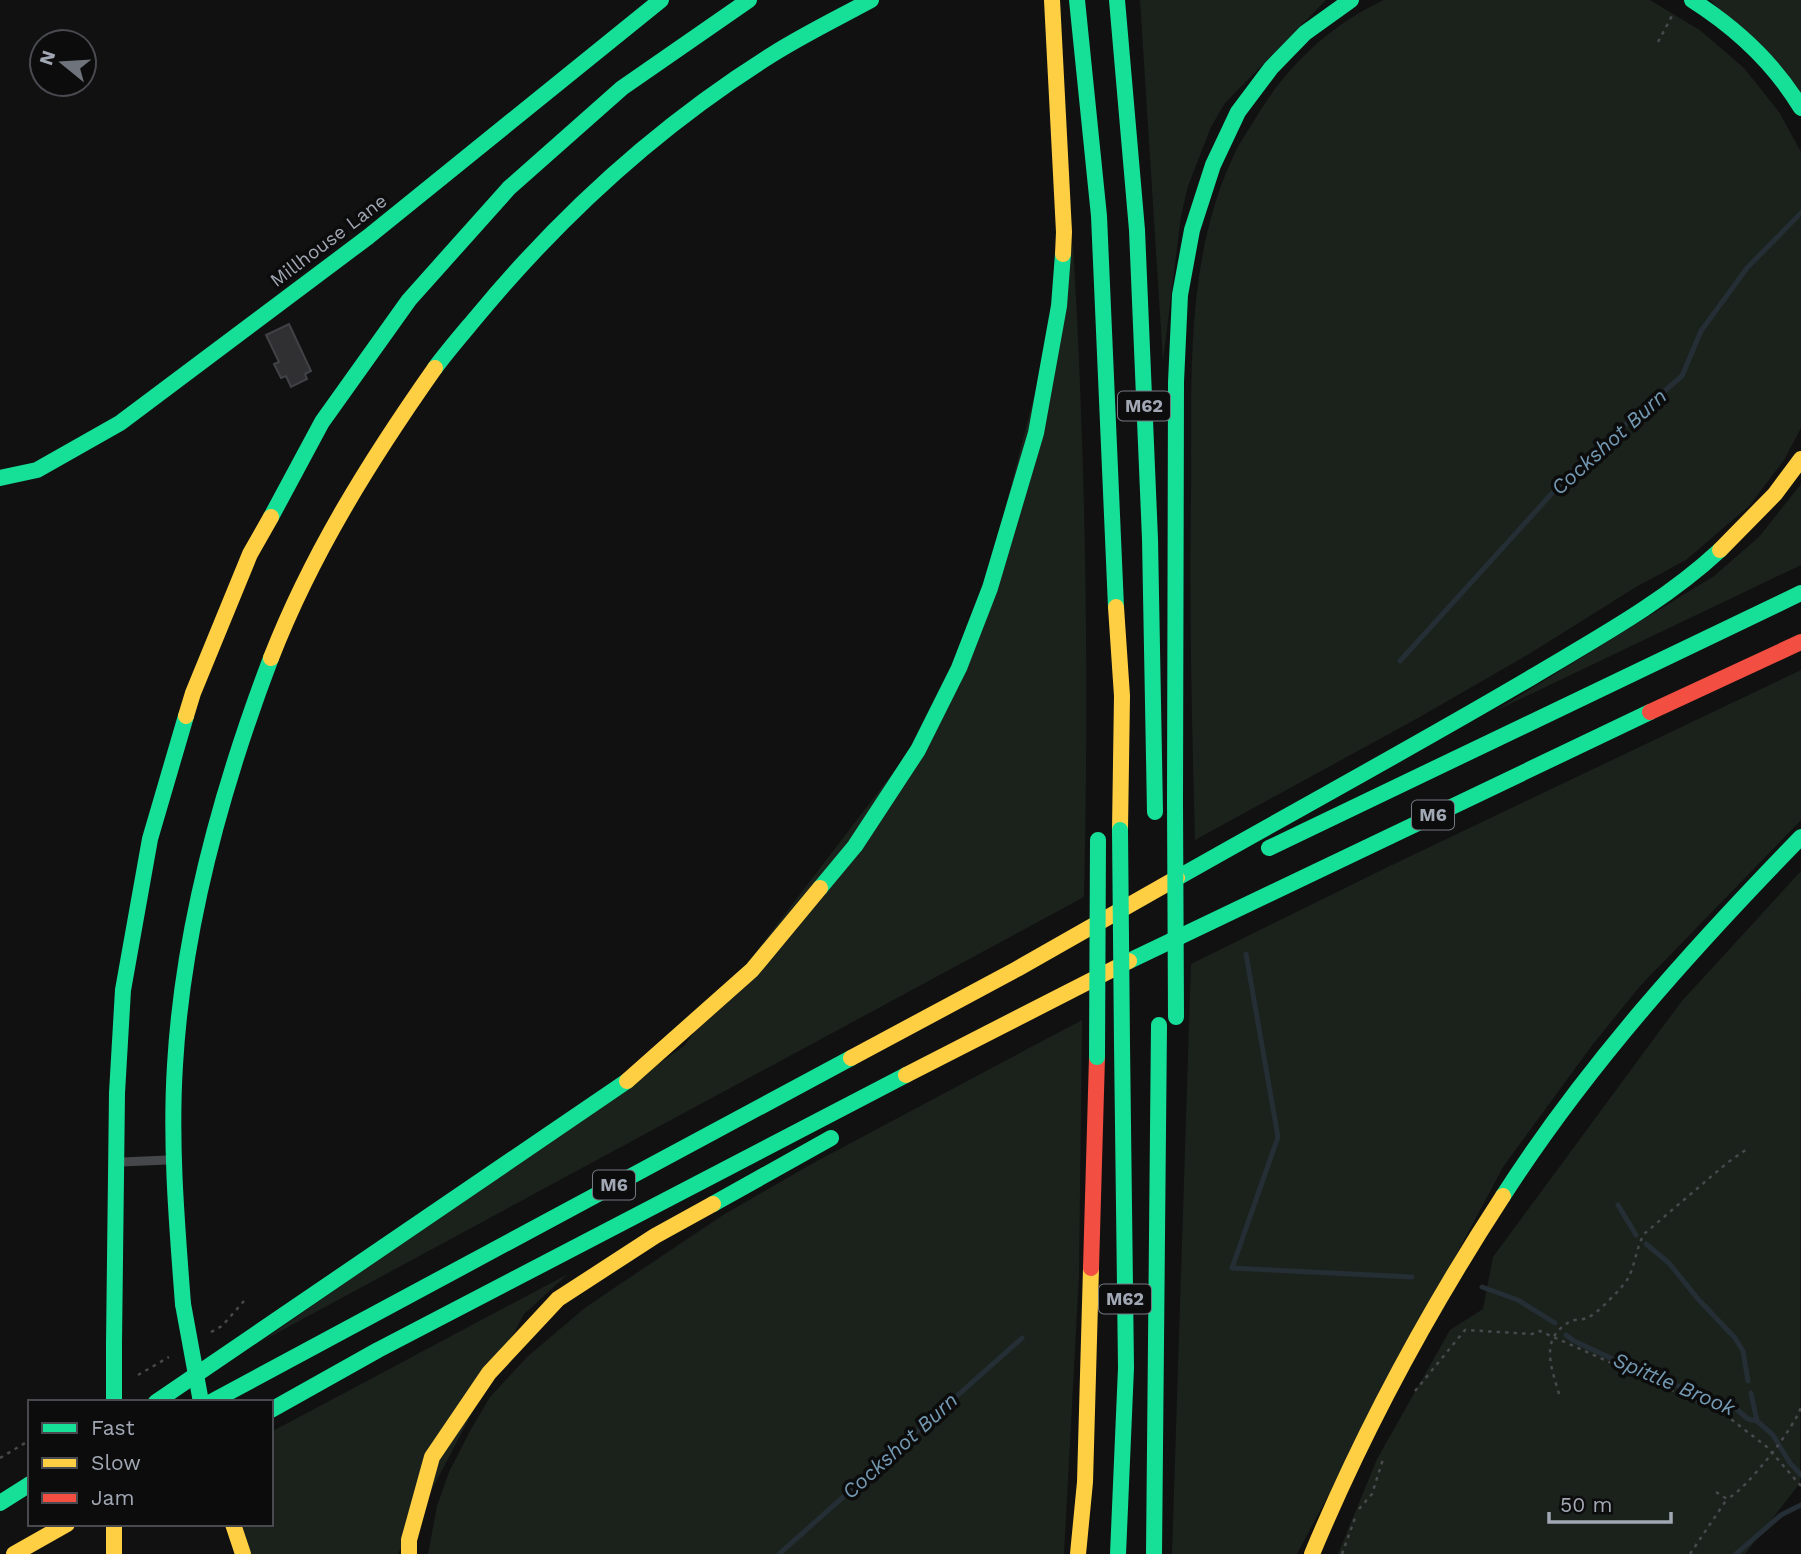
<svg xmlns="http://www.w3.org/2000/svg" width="1801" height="1554" viewBox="0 0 1801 1554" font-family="'Work Sans',sans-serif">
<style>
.green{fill:#1b221c}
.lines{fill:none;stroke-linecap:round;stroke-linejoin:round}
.stream{stroke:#242e34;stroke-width:5}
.building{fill:#303032;stroke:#404246;stroke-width:2}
.path{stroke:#47494c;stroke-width:2.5;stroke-dasharray:3.5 5;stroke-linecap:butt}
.lane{stroke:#45474b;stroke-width:9}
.fast{stroke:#16e098;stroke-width:16}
.slow{stroke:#ffcf43;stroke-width:16}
.jam{stroke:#f24e42;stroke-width:16}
.fast-bridge{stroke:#16e098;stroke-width:16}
.labels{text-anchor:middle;stroke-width:7;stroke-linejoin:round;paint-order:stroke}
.shield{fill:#0c0c0d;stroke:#747982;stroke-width:2}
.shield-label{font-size:18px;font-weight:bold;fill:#a1a8b4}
.street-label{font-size:19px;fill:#a1a8b4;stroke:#0c0c0d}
.water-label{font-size:21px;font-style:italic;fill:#749ab3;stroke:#0c0c0d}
</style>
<rect width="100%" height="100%" fill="#111112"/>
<!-- green -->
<g class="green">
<path d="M 1140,0 L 1326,0 L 1225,103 L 1211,127 L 1188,186 L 1181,216 L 1163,361 Z"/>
<path d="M 1384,0 L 1650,0 L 1701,31 L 1744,68 L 1779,112 L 1801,152 L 1801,428 L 1784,460 L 1750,505 L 1686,560 L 1636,587 L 1529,654 L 1418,718 L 1195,840 C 1192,725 1189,611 1191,496 C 1192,383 1184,262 1233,157 C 1240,141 1251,126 1260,111 C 1290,63 1332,24 1384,0 Z"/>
<path d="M 1710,0 L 1801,0 L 1801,94 Z"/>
<path d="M 1073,244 C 1086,462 1089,679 1084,897 L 262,1341 L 684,1046 L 960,685 Z"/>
<path d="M 1801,484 L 1801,565 L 1493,712 L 1714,576 L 1759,537 Z"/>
<path d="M 1801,670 L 1801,820 L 1641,985 L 1593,1044 L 1503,1167 L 1297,1554 L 1172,1554 L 1191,964 L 1392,865 Z"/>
<path d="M 1801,871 L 1800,1483 L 1745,1554 L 1338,1554 L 1377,1459 L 1450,1330 L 1483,1309 L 1493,1257 L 1681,1002 Z"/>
<path d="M 1082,1020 L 1079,1275 L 1064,1554 L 428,1554 L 437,1506 L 449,1472 L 471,1429 L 490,1397 L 527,1357 L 586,1307 L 723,1215 L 817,1161 Z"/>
<path d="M 568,1274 L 524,1314 L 398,1554 L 251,1554 L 242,1524 L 271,1524 L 271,1432 Z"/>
</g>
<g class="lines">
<!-- stream -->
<g class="stream">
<path d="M 1400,661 L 1574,469 L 1682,376 L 1701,331 L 1747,268 L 1801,213"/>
<path d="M 1246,954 L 1278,1137 L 1232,1268 L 1412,1277"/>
<path d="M 1618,1205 L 1636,1235"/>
<path d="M 1646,1244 L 1669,1263 L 1698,1299 L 1735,1338 L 1743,1351 L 1748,1381"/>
<path d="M 1482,1287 L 1518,1300 L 1555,1323"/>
<path d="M 1566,1335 L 1574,1341 L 1641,1372 L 1734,1407 L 1748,1419 L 1757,1421 L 1773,1435 L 1790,1463 L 1801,1475"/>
<path d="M 1751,1393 L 1757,1421"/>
<path d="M 779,1554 L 1022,1338"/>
<path d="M 1736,1554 L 1781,1515 L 1801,1505"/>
</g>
</g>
<!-- building -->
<path class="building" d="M 289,324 L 311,371 L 305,374 L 307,379 L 291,387 L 286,376 L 281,378 L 274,364 L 279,362 L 266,335 Z"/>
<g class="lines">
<!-- path -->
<g class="path">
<path d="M 1658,42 L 1673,14"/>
<path d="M 211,1332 L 222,1326 L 244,1301"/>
<path d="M 138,1375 L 169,1357"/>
<path d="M 1415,1391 L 1465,1330 L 1532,1334 L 1540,1331 L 1723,1413 L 1767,1447 L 1801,1486"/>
<path d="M 1559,1394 C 1551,1366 1539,1338 1571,1321 C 1576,1319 1582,1320 1587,1318 C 1596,1315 1621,1289 1627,1280 C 1635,1267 1636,1248 1644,1234 L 1727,1163 L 1747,1149"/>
<path d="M 0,1458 L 30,1440"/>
<path d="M 1716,1492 L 1727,1499 C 1746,1490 1795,1427 1801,1407"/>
<path d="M 1359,1509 L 1372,1494 L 1384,1456"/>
<path d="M 1342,1554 L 1355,1518"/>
<path d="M 1690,1554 L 1727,1499"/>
</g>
<!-- lane -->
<path class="lane" d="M 122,1162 L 167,1160"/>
<!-- fast -->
<g class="fast">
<path d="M 1077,0 L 1099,216 L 1116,607"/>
<path d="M 1117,0 L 1137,230 L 1150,539 L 1155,812"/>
<path d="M 1692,0 C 1736,28 1774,63 1801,108"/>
<path d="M 435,368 C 449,349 464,332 479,314 C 563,213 661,124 773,54 C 805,34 838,18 871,0"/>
<path d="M 0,478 L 37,470 L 120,423 L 368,237 L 661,0"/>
<path d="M 271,517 L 322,422 L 409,300 L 509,188 L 622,88 L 749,0"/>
<path d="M 1175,802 L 1176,382 L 1180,295 L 1192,230 L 1213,165 L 1238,112 L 1271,68 L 1305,33 L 1351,0"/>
<path d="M 1269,848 L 1801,593"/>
<path d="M 1177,878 C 1295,811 1415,746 1532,677 C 1597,638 1664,602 1720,550"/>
<path d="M 820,888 L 855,846 L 918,750 L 959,668 L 990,588 L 1036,433 L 1059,306 L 1063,254"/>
<path d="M 1129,961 L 1650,712"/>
<path d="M 1503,1196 C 1587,1065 1693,948 1801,837"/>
<path d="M 713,1204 L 831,1138"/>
<path d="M 183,1304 C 177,1225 170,1145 175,1065 C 183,926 222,787 271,658"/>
<path d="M 114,1343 L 117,1093 L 123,990 L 150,839 L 186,716"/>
<path d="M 156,1402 L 627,1081"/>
<path d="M 211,1402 L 851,1058"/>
<path d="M 271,1410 L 378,1350 L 906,1075"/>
<path d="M 0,1503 L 30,1484"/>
<path d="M 1118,1554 L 1126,1368 L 1122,1044"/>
<path d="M 1154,1554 L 1159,1025"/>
</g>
<!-- slow -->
<g class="slow">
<path d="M 1052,0 L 1064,232 L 1063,254"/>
<path d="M 1720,550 L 1775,494 L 1801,459"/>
<path d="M 1116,607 L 1122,696 L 1120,830"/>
<path d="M 271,658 C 312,553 371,459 435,368"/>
<path d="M 186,716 L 193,693 L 250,554 L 271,517"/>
<path d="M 851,1058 L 1017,969 L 1177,878"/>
<path d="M 906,1075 L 1129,961"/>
<path d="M 627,1081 L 752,970 L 820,888"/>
<path d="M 114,1524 L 114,1554"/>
<path d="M 233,1524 L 243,1554"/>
<path d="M 14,1554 L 67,1524"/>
<path d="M 409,1554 L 409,1540 L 432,1457 L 489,1373 L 558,1299 L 655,1236 L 713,1204"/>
<path d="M 1078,1554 L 1085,1482 L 1091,1268"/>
<path d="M 1312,1554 C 1365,1427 1428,1311 1503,1196"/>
</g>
<!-- jam -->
<g class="jam">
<path d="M 1650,712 L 1801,642"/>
<path d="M 1091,1268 L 1097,1057"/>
</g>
<!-- fast-bridge -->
<g class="fast-bridge">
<path d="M 1175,802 L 1176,1017"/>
<path d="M 1120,830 L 1122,1044"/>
<path d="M 1097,1057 L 1098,840"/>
<path d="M 183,1304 L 201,1402"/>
<path d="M 114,1343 L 114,1402"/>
</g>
</g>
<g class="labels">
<!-- shield labels -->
<g class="shield">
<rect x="1118" y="391.5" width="52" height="29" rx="5"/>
<rect x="1412" y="800.5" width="42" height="29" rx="5"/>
<rect x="593" y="1170.5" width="42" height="29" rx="5"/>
<rect x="1099" y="1284.5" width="52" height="29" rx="5"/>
</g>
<g class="shield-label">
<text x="1144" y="412">M62</text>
<text x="1433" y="821">M6</text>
<text x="614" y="1191">M6</text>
<text x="1125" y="1305">M62</text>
</g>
<!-- street labels -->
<g class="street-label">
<text transform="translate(328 240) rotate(-37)" y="7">Millhouse Lane</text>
</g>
<!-- water labels -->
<g class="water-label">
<text transform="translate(1609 442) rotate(-42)" y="7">Cockshot Burn</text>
<text transform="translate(1674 1384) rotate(23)" y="7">Spittle Brook</text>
<text transform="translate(900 1446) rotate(-42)" y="7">Cockshot Burn</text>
</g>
</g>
<!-- legend -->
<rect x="28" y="1400" width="245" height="126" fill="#0c0c0d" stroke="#484a50" stroke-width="2"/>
<rect x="42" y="1423" width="35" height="10" fill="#16e098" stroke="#484a50" stroke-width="2"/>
<text x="91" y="1435" font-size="21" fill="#a1a8b4">Fast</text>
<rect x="42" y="1458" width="35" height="10" fill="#ffcf43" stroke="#484a50" stroke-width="2"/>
<text x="91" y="1470" font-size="21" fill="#a1a8b4">Slow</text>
<rect x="42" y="1493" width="35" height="10" fill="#f24e42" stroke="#484a50" stroke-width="2"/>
<text x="91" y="1505" font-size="21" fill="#a1a8b4">Jam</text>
<!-- north arrow -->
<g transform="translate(63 63) rotate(288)"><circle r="33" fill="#0c0c0d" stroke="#484a50" stroke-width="2"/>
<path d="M0-5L12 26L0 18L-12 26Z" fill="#6f737b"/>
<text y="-10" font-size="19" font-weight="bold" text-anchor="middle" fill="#a1a8b4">N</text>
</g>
<!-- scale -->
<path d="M1549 1512v10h122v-10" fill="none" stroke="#a1a8b4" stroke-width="3.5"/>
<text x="1560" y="1512" font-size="21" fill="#a1a8b4" stroke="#0c0c0d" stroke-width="5" paint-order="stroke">50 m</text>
</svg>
